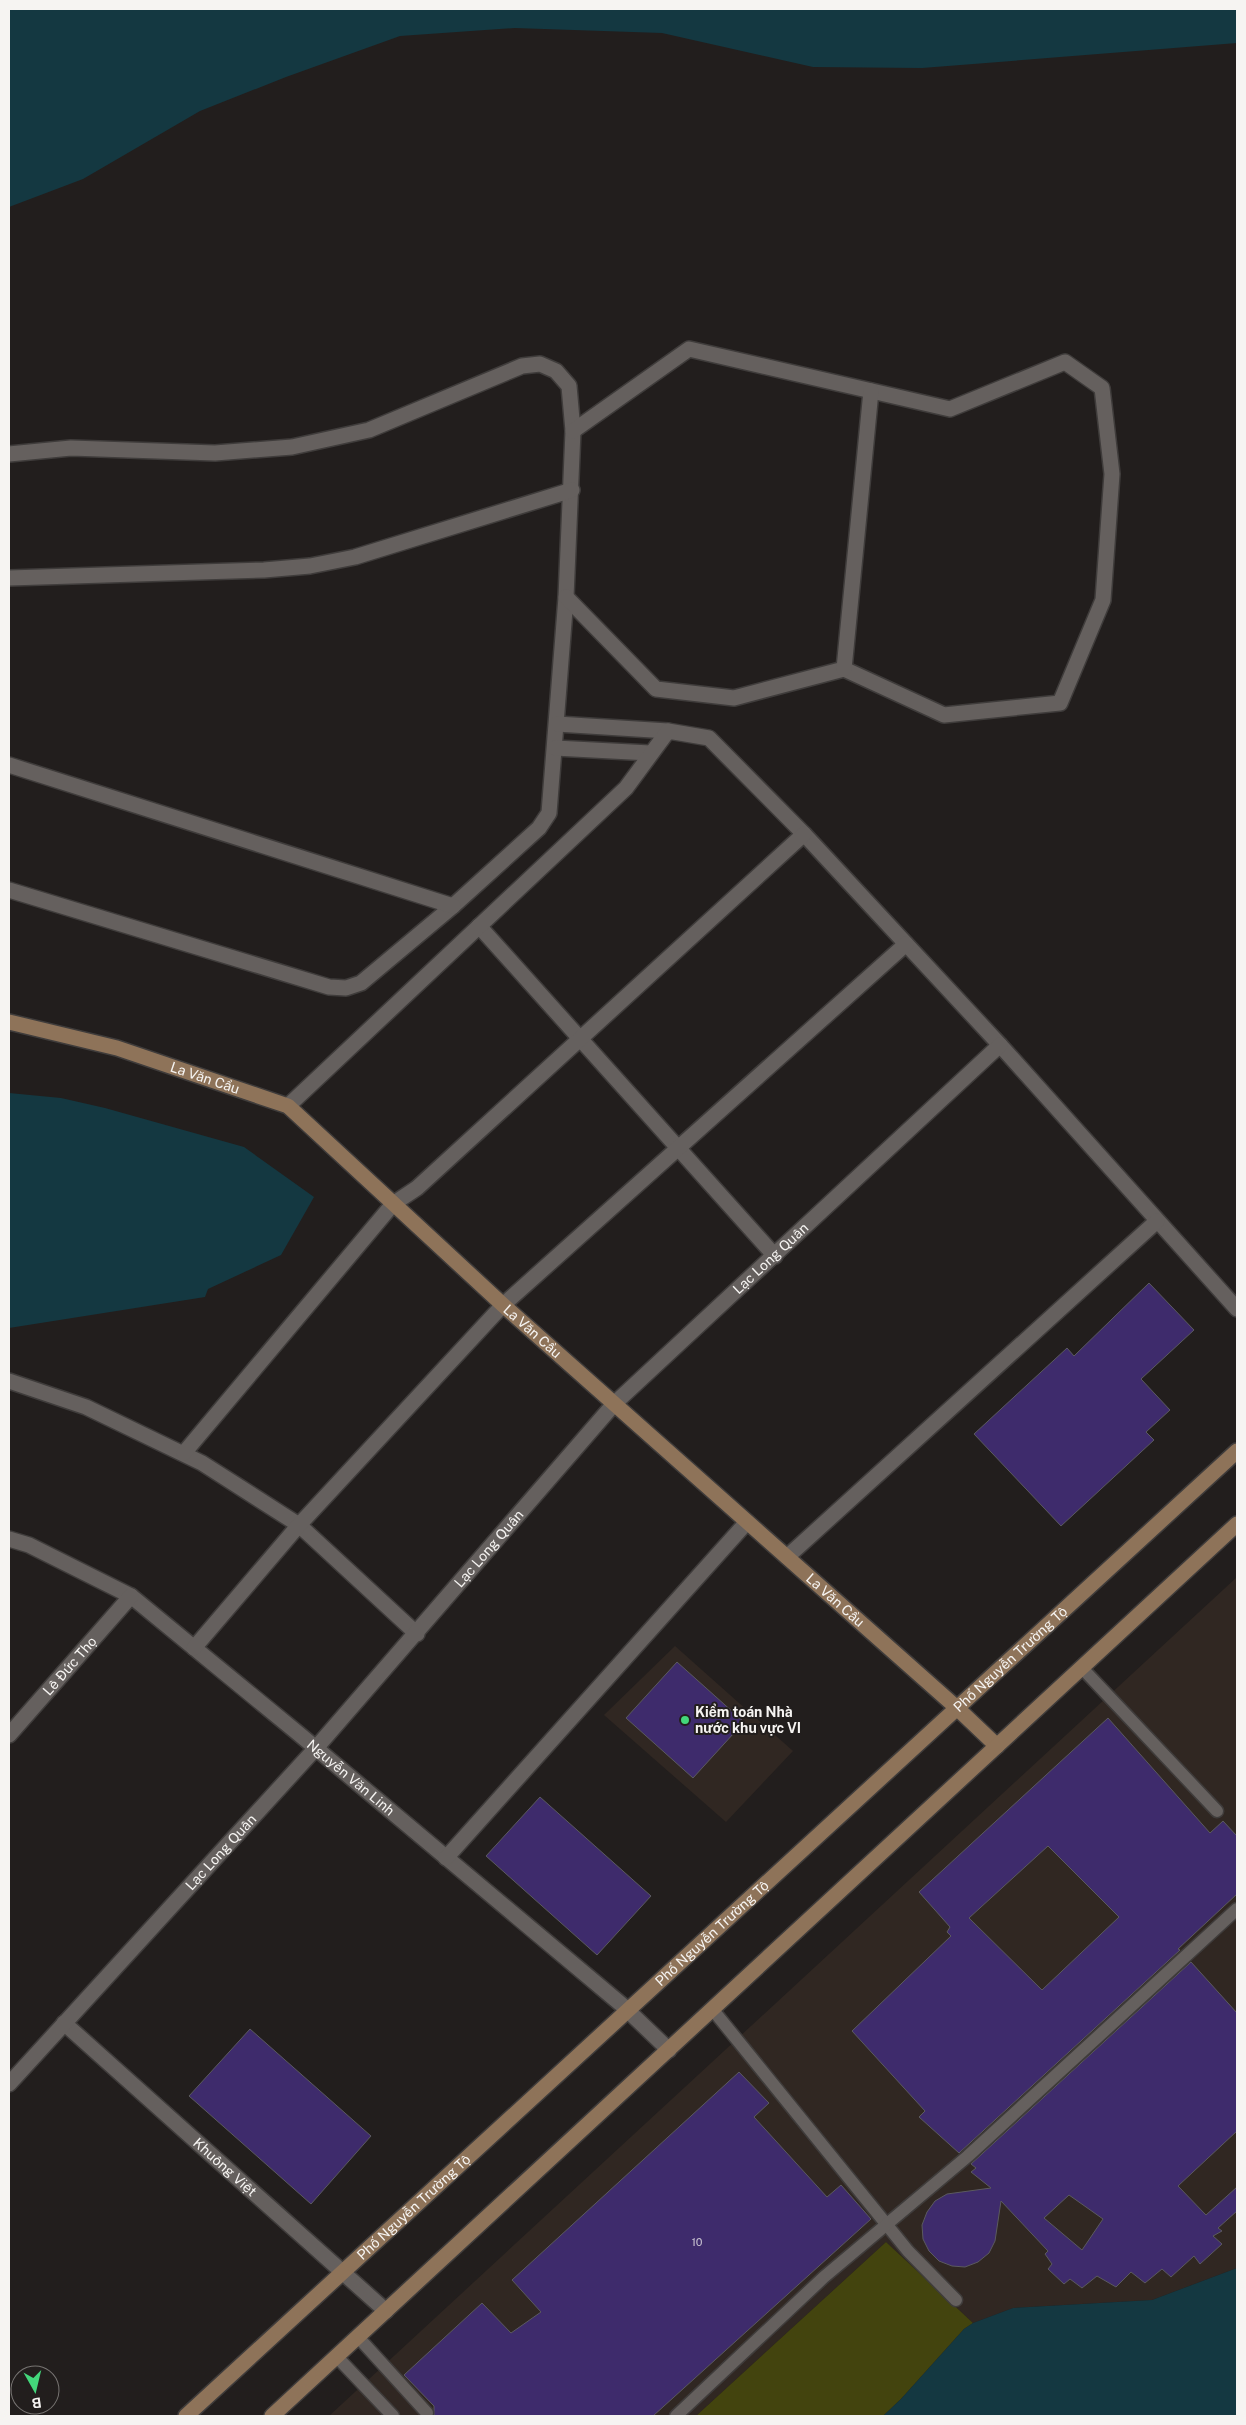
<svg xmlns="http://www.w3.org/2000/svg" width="1246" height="2425" viewBox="0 0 1246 2425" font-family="'Public Sans',sans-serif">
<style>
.built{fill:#302722}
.green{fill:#43440e}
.water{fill:#143841}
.building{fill:#3e2b6c;stroke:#5b5a5f;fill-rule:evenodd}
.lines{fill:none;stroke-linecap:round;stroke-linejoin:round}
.lane-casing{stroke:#3f3c3b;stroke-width:15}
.street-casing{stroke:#3f3c3b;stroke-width:18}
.secondary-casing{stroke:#3f3c3b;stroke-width:18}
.lane{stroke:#65605e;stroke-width:12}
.street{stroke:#65605e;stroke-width:15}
.secondary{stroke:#8e7359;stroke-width:15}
.poi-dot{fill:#43d77b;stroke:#221e1d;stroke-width:2}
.labels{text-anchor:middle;stroke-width:4;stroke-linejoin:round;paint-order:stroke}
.number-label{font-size:11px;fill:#c8c2d0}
.street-label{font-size:14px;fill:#f6f4f2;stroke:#221e1d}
.poi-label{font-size:14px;font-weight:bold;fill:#f6f4f2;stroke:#221e1d;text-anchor:start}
</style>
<rect width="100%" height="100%" fill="#221e1d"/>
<!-- built -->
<g class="built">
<path d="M 1237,1577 L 1237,2268 L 1152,2300 L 1013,2308 L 973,2323 L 886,2242 L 696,2416 L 329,2416 Z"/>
<path d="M 675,1646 L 793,1751 L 726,1822 L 604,1715 Z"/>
</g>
<!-- green -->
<path class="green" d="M 886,2242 L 973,2323 L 964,2329 L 901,2399 L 883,2416 L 696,2416 Z"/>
<!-- water -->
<g class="water">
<path d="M 9,9 L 1237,9 L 1237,43 L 922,68 L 813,67 L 662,33 L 515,28 L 400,36 L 286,77 L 200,111 L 83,179 L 9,207 Z"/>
<path d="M 9,1093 L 61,1098 L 105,1108 L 244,1147 L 314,1197 L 281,1255 L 208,1289 L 205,1297 L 9,1328 Z"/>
<path d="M 1237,2268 L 1237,2416 L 883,2416 L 901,2399 L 964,2329 L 973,2323 L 1013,2308 L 1152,2300 Z"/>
</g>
<!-- building -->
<g class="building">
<path d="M 1149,1283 L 1194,1330 L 1141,1379 L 1170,1410 L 1146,1432 L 1154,1440 L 1061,1526 L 974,1434 L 1067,1348 L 1074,1356 Z"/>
<path d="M 677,1662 L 744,1722 L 693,1778 L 626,1718 Z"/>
<path d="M 1108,1718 L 1210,1833 L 1223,1821 L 1237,1836 L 1237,1894 L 1178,1949 L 1180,1950 L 959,2153 L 919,2117 L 925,2111 L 852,2031 L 951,1936 L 947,1932 L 950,1927 L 919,1892 ZM 1048,1846 L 1119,1917 L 1042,1990 L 969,1918 Z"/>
<path d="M 540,1797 L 651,1896 L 597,1955 L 486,1856 Z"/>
<path d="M 1191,1962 L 1237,2013 L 1237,2131 L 1178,2186 L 1206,2215 L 1237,2187 L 1237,2211 L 1218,2228 L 1222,2231 L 1213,2236 L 1222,2244 L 1200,2264 L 1194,2256 L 1171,2277 L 1162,2269 L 1145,2283 L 1131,2272 L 1116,2287 L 1097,2276 L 1082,2288 L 1070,2279 L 1064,2284 L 1048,2269 L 1052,2264 L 1045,2254 L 1048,2251 L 1001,2201 L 995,2241 L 989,2253 L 978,2262 L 965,2267 L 952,2266 L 939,2261 L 929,2251 L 923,2239 L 922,2225 L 927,2212 L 935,2201 L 947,2194 L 991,2188 L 971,2172 L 976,2168 L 971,2164 ZM 1069,2195 L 1103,2219 L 1082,2250 L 1044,2218 Z"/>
<path d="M 250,2029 L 371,2136 L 311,2204 L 189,2096 Z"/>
<path d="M 739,2072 L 769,2103 L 754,2117 L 827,2197 L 841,2185 L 871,2219 L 653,2416 L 434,2416 L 434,2406 L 404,2375 L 482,2303 L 511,2333 L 541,2312 L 512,2280 Z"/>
</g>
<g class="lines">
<!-- lane casing -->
<g class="lane-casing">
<g id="lane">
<path d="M 1082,1668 L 1217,1811"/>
<path d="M 713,2010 L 908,2251 L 956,2300"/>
<path d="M 358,2337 L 427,2413"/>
<path d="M 337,2357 L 393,2416"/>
<path d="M 676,2416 L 824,2277 L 968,2156 L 1237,1909"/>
</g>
</g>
<!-- street casing -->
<g class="street-casing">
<g id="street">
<path d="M 9,454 L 71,448 L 215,453 L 292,447 L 369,430 L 522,366 L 540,364 L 556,371 L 569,386 L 573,431 L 566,597 L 549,813 L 539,828 L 453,906 L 361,983 L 346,988 L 329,987 L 9,890"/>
<path d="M 9,578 L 264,570 L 310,566 L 355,557 L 572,490"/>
<path d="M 566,597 L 656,689 L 734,698 L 844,669 L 944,715 L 1060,703 L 1103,600 L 1112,474 L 1102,388 L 1065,362 L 950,409 L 689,349 L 573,431"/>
<path d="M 844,669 L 871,391"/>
<path d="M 557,724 L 668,731"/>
<path d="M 555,748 L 650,753"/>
<path d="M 9,765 L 453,906"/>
<path d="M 479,926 L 775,1256"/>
<path d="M 288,1106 L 626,788 L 668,731 L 709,738 L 804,834 L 1000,1045 L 1237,1309"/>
<path d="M 9,1381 L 86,1407 L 202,1463 L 299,1525 L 417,1634"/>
<path d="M 184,1453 L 393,1204 L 417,1188 L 804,834"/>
<path id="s1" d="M 9,1539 L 29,1545 L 131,1596 L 299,1734 L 622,2005 L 669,2050"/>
<path d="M 787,1557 L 1157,1221"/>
<path d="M 194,1648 L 299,1525 L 503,1305 L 906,944"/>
<path id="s2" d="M 9,1735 L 131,1596"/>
<path d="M 446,1858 L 747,1522"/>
<path id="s3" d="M 64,2023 L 386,2311"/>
<path id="s4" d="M 9,2084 L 316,1748 L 614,1404 L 1000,1045"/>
</g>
</g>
<!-- secondary casing -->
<g class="secondary-casing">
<g id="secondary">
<path id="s5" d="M 9,1022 L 117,1048 L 288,1106 L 503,1305 L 957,1708 L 997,1746"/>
<path id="s6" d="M 186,2416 L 1237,1451"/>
<path d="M 272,2416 L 1237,1524"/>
</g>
</g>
<!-- lane -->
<use href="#lane" class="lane"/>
<!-- street -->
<use href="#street" class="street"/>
<!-- secondary -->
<use href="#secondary" class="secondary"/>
</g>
<!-- markers -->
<circle class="poi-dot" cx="685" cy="1720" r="5"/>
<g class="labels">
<!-- number labels -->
<g class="number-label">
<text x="697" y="2246">10</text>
</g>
<!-- street labels -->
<g class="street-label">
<text dy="5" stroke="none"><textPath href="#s5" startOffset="204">La Văn Cầu</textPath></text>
<text dy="5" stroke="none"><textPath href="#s4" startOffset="1124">Lạc Long Quân</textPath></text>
<text dy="5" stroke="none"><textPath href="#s5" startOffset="624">La Văn Cầu</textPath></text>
<text dy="5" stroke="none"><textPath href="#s4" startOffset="719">Lạc Long Quân</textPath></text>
<text dy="5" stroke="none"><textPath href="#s5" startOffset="1029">La Văn Cầu</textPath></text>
<text dy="5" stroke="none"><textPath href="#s6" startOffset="1119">Phố Nguyễn Trường Tộ</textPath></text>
<text dy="5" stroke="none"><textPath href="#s2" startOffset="92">Lê Đức Thọ</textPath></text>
<text dy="5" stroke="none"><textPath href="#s1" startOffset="420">Nguyễn Văn Linh</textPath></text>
<text dy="5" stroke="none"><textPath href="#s4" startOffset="314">Lạc Long Quân</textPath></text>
<text dy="5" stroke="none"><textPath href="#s6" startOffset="714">Phố Nguyễn Trường Tộ</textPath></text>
<text dy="5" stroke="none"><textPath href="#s3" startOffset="216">Khuông Việt</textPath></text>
<text dy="5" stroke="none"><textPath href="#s6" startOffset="309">Phố Nguyễn Trường Tộ</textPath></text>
</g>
<!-- poi labels -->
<g class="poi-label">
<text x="695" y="1717">Kiểm toán Nhà<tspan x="695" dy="16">nước khu vực VI</tspan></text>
</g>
</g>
<!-- border -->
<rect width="1246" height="2425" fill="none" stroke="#f6f4f2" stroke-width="20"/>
<!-- north arrow -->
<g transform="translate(35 2390) rotate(172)"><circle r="24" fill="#221e1d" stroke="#777472"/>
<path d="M0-4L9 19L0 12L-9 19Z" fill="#43d77b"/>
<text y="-8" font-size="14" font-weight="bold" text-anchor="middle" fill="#f6f4f2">B</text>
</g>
</svg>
